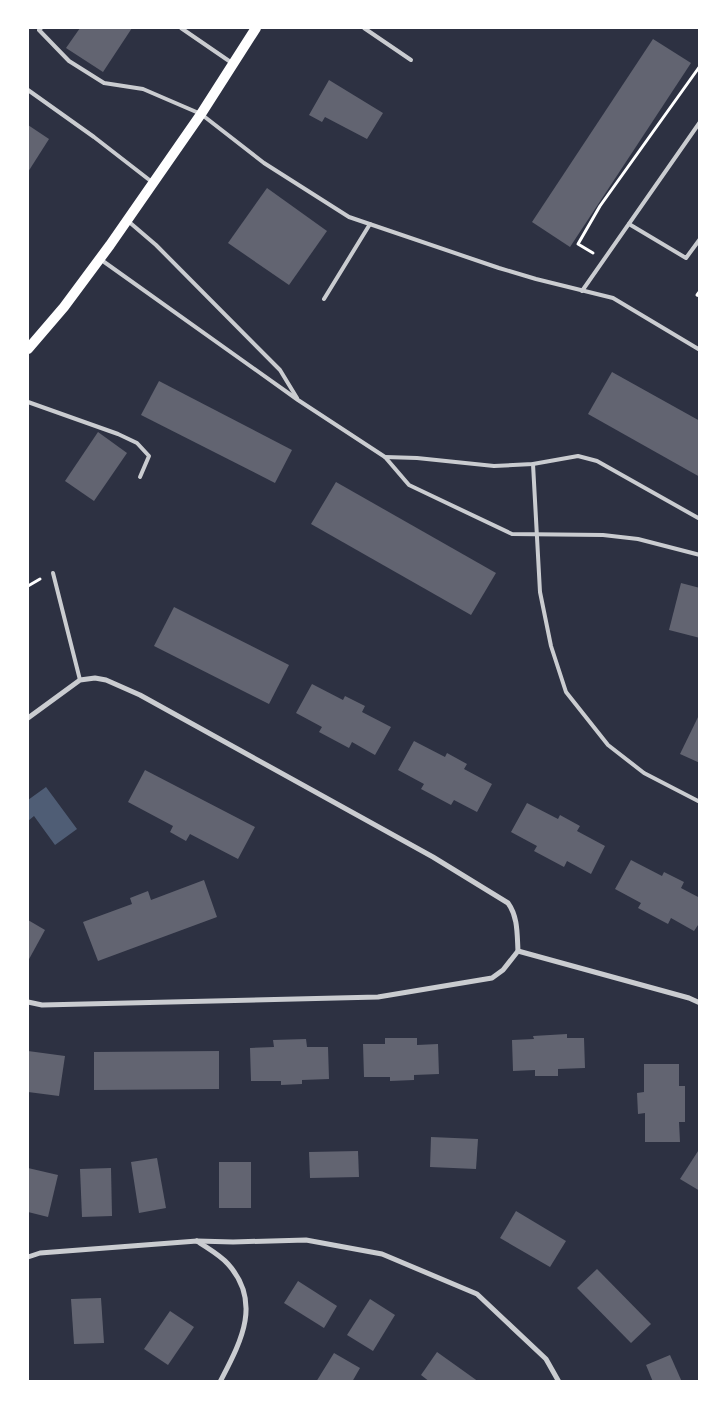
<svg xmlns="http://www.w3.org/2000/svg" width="727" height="1409" viewBox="0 0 727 1409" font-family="'Source Sans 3',sans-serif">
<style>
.water{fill:#4f5d75}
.building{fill:#626471}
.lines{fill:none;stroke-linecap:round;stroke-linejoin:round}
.path{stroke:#fff;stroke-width:3}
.service{stroke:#caccd0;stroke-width:4}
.minor{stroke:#caccd0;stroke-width:5}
.secondary{stroke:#fff;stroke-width:10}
</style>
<rect width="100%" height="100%" fill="#2d3142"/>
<!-- water -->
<path class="water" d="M 46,787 L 77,829 L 55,845 L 34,816 L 28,821 L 28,800 Z"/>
<!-- building -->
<g class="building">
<path d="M 80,28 L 132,28 L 103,72 L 66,48 Z"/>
<path d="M 653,39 L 691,63 L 570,247 L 532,222 Z"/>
<path d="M 329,80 L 383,113 L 367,139 L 325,117 L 322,122 L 309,115 Z"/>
<path d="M 28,125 L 49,139 L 28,172 Z"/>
<path d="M 267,188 L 327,231 L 289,285 L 228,243 Z"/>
<path d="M 612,372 L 700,421 L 700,477 L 588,414 Z"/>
<path d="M 159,381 L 292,450 L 275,483 L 141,415 Z"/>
<path d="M 98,432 L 127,453 L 94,501 L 65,481 Z"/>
<path d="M 336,482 L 496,573 L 471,615 L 311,524 Z"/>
<path d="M 681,583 L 700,588 L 700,638 L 669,630 Z"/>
<path d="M 174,607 L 289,665 L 269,704 L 154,646 Z"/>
<path d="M 312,684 L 343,700 L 345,696 L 365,706 L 362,712 L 391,727 L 375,755 L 352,742 L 349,748 L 319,732 L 322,727 L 296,713 Z"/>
<path d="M 700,713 L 700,763 L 680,754 Z"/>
<path d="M 414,741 L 445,757 L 447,753 L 467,764 L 464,769 L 492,784 L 477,812 L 454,800 L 451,805 L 421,789 L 424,784 L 398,770 Z"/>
<path d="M 145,770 L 255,827 L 238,859 L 190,834 L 186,841 L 170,832 L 173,826 L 128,802 Z"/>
<path d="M 527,803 L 558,819 L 560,815 L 580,826 L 577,831 L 605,846 L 591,874 L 567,861 L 564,867 L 534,851 L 537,846 L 511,832 Z"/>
<path d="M 631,860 L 662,876 L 664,872 L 684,882 L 681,888 L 700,898 L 700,922 L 694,931 L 671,918 L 668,924 L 638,908 L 641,903 L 615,889 Z"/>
<path d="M 204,880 L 217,917 L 98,961 L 83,922 L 132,904 L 130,898 L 148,891 L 151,900 Z"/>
<path d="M 28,920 L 45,930 L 28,961 Z"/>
<path d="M 567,1034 L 567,1038 L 584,1038 L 585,1068 L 558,1069 L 558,1076 L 535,1076 L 535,1070 L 513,1071 L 512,1040 L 534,1039 L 533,1036 Z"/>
<path d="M 385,1038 L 417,1038 L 417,1045 L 438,1044 L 439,1074 L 414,1075 L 414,1080 L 390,1081 L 390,1077 L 364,1077 L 363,1044 L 385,1044 Z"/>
<path d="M 306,1039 L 307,1047 L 328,1047 L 329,1079 L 302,1080 L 302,1084 L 281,1085 L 281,1081 L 251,1081 L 250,1048 L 274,1047 L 273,1040 Z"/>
<path d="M 28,1051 L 65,1056 L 59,1096 L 28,1092 Z"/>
<path d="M 219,1051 L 219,1089 L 94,1090 L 94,1052 Z"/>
<path d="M 644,1064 L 679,1064 L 679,1086 L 685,1086 L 685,1122 L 679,1122 L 680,1142 L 645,1142 L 645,1113 L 638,1114 L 637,1093 L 644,1092 Z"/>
<path d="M 431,1137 L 478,1139 L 476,1169 L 430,1167 Z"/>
<path d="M 700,1148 L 700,1191 L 680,1179 Z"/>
<path d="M 358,1151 L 359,1177 L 310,1178 L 309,1152 Z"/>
<path d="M 157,1158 L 166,1208 L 139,1213 L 131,1162 Z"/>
<rect x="219" y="1162" width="32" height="46"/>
<path d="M 28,1168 L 58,1175 L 48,1217 L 28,1212 Z"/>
<path d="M 111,1168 L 112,1216 L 82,1217 L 80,1169 Z"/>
<path d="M 516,1211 L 566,1241 L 550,1267 L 500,1238 Z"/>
<path d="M 597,1269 L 651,1324 L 631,1343 L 577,1288 Z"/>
<path d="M 298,1281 L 337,1306 L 324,1328 L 284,1303 Z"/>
<path d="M 101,1298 L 104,1343 L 74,1344 L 71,1299 Z"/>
<path d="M 370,1299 L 395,1315 L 373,1351 L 347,1335 Z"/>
<path d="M 170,1311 L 194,1327 L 168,1365 L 144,1349 Z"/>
<path d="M 437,1352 L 479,1382 L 430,1382 L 421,1375 Z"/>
<path d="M 334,1353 L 360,1368 L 352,1382 L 316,1382 Z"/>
<path d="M 670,1355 L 682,1382 L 653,1382 L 646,1365 Z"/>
</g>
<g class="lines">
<!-- path -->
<g class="path">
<path d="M 593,253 L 578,244 L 600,206 L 700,66"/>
<path d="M 700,291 L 697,295 L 700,296"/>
<path d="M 28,586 L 40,579"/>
</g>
<!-- service -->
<g class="service">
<path d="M 41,28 L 39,30 L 69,61 L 104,83 L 143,89 L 201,114 L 264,163 L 349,217 L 499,268 L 536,279 L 613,298 L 700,350"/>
<path d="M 181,28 L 232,63"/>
<path d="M 364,28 L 411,60"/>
<path d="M 28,90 L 94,137 L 152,182"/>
<path d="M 128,221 L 156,245 L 280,370 L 297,398"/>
<path d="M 629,224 L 686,258 L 700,239"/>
<path d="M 100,259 L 298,400 L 385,457 L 409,485 L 512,534 L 603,535 L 638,539 L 700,555"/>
<path d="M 582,291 L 700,122"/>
<path d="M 324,299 L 370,224"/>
<path d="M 28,402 L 118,434 L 137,443 L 149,456 L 140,477"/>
<path d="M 385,457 L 417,458 L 494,466 L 533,464 L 578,456 L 597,461 L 700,519"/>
<path d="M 533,464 L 540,592 L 551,646 L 566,692 L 608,745 L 644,773 L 700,802"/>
<path d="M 53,573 L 80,680"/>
</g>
<!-- minor -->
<g class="minor">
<path d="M 28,718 L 80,680 L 95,678 L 106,680 L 140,695 L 433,857 L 508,903 C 518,917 517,933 518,951 L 503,970 L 492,978 L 378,997 L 42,1005 L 28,1002"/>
<path d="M 518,951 L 689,998 L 700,1003"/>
<path d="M 197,1241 C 207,1248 220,1255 228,1264 C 263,1303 240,1343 220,1382"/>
<path d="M 28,1257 L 40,1253 L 197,1241 L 233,1242 L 306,1240 L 382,1254 L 477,1294 L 546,1359 L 559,1382"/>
</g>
<!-- secondary -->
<path class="secondary" d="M 28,349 L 64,307 L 110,245 L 201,114 L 256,28"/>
</g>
<!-- border -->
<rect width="727" height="1409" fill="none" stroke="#ffffff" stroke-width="58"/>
</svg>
